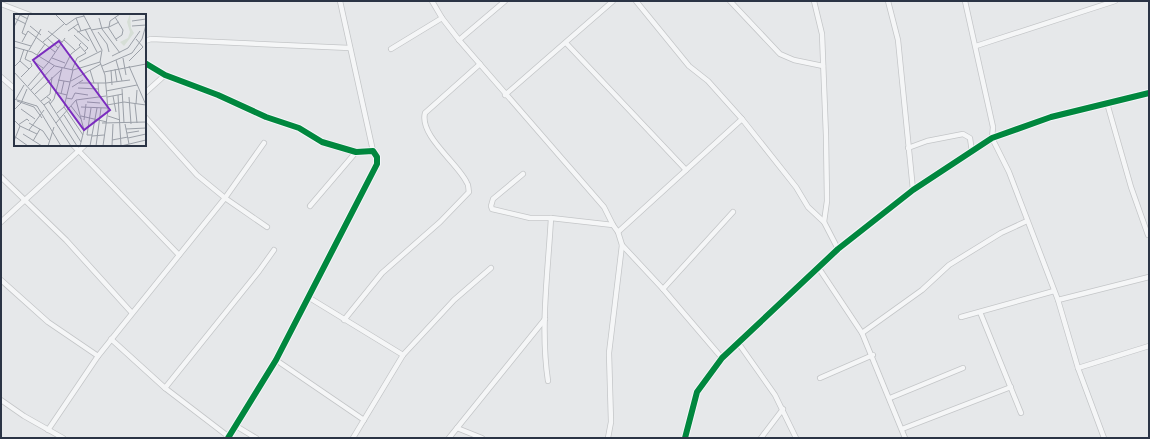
<svg xmlns="http://www.w3.org/2000/svg" width="1150" height="439" viewBox="0 0 1150 439" font-family="Signika,sans-serif">
<style>
.lines{fill:none;stroke-linecap:round;stroke-linejoin:round}
.street-casing{stroke:#c4c6c8;stroke-width:6}
.street{stroke:#f5f6f7;stroke-width:4.5}
.cycleway-casing{stroke:#f4f6f9;stroke-width:8}
.cycleway{stroke:#00873e;stroke-width:6}
.inset-road{fill:none;stroke:#9ba0a8;stroke-width:1}
.view{fill:#7b2cbf;fill-opacity:0.15;stroke:#7b2cbf;stroke-width:2}
.inset-edge{fill:none;stroke:#2b3445;stroke-width:2}
</style>
<rect width="100%" height="100%" fill="#e6e8ea"/>
<g class="lines">
<!-- street casing -->
<g class="street-casing">
<g id="street">
<path d="M 340,1 L 373,151"/>
<path d="M 432,1 L 442,18 L 459,40 L 604,207 L 613,225 L 618,232 L 622,245 L 663,289 L 722,358"/>
<path d="M 636,1 L 689,66 L 708,81 L 742,119 L 796,187 L 808,207 L 824,222 L 838,249"/>
<path d="M 730,1 L 780,54 L 794,60 L 823,66"/>
<path d="M 814,1 L 822,34 L 826,136 L 827,201 L 824,222"/>
<path d="M 888,1 L 898,40 L 913,190"/>
<path d="M 965,1 L 993,127 L 992,138 L 1009,172 L 1058,300 L 1078,368 L 1104,438"/>
<path d="M 1,4 L 30,15"/>
<path d="M 459,40 L 505,1"/>
<path d="M 145,41 L 151,39 L 350,48"/>
<path d="M 566,43 L 686,170"/>
<path d="M 976,46 L 1115,1"/>
<path d="M 391,49 L 442,18"/>
<path d="M 145,63 L 165,75 L 218,95 L 266,117 L 299,128 L 322,142 L 356,152 L 373,151 L 377,157 L 377,164 L 276,360 L 228,438"/>
<path d="M 1,77 L 15,89"/>
<path d="M 145,93 L 165,75"/>
<path d="M 505,95 L 613,1"/>
<path d="M 1107,103 L 1131,187 L 1148,235"/>
<path d="M 145,117 L 197,175 L 225,198 L 267,227"/>
<path d="M 73,145 L 179,255"/>
<path d="M 908,148 L 927,141 L 963,134 L 970,138 L 972,152"/>
<path d="M 523,174 L 493,199 L 491,206 L 492,209 L 530,218 L 551,218 L 613,225"/>
<path d="M 1,177 L 66,240 L 132,313"/>
<path d="M 310,206 L 356,152"/>
<path d="M 1,222 L 85,145"/>
<path d="M 618,232 L 742,119"/>
<path d="M 818,267 L 862,333 L 905,438"/>
<path d="M 1,280 L 48,322 L 98,356"/>
<path d="M 663,289 L 733,212"/>
<path d="M 308,297 L 403,355"/>
<path d="M 1058,300 L 1149,277"/>
<path d="M 980,312 L 1021,413"/>
<path d="M 961,317 L 1054,291"/>
<path d="M 344,320 L 382,273 L 440,222 L 469,192 C 468,189 469,185 467,183 C 459,164 419,136 425,113 L 480,64"/>
<path d="M 862,333 L 922,290 L 949,265 L 1001,233 L 1027,221"/>
<path d="M 111,339 L 165,388 L 229,437"/>
<path d="M 739,344 L 775,395 L 796,438"/>
<path d="M 276,360 L 364,420"/>
<path d="M 1078,368 L 1149,346"/>
<path d="M 820,378 L 873,355"/>
<path d="M 548,381 C 540,328 548,272 551,218"/>
<path d="M 165,388 L 259,271 L 274,250"/>
<path d="M 890,398 L 963,368"/>
<path d="M 1,400 L 24,416 L 63,438"/>
<path d="M 236,426 L 256,438"/>
<path d="M 457,428 L 482,438"/>
<path d="M 902,429 L 1011,387"/>
<path d="M 48,430 L 98,356 L 225,198 L 264,143"/>
<path d="M 353,438 L 403,355 L 454,300 L 491,268"/>
<path d="M 449,438 L 545,319"/>
<path d="M 608,438 L 611,422 L 609,353 L 622,245"/>
<path d="M 685,438 L 697,392 L 722,358 L 838,249 L 913,190 L 992,138 L 1051,117 L 1149,93"/>
<path d="M 761,438 L 783,409"/>
</g>
</g>
<!-- street -->
<use href="#street" class="street"/>
<!-- cycleway casing -->
<g class="cycleway-casing">
<g id="cycleway">
<path d="M 145,63 L 165,75 L 218,95 L 266,117 L 299,128 L 322,142 L 356,152 L 373,151 L 377,157 L 377,164 L 276,360 L 228,438"/>
<path d="M 685,438 L 697,392 L 722,358 L 838,249 L 913,190 L 992,138 L 1051,117 L 1149,93"/>
</g>
</g>
<!-- cycleway -->
<use href="#cycleway" class="cycleway"/>
</g>
<!-- overview -->
<g transform="translate(14 14)">
<rect width="132" height="132" fill="#e6e8ea"/>
<path d="M 116,0 L 117,14 L 120,19 L 110,32 L 106,28 L 114,24 L 116,18 L 113,8 Z" fill="#d6ded6"/>
<path class="inset-road" d="M 41,0 L 52,11 L 62,4 L 70,2M 69,0 L 88,36 L 86,48M 101,3 L 109,16 L 108,21 L 102,25M 0,4 L 12,10M 62,4 L 67,17M 85,4 L 88,15 L 106,39M 118,7 L 132,5M 16,12 L 27,21M 118,12 L 132,11M 0,13 L 6,1 L 14,5M 59,13 L 75,27M 94,13 L 103,27M 95,13 L 96,7 L 106,0M 71,15 L 83,38M 77,16 L 95,13 L 105,8M 34,17 L 48,28M 54,17 L 64,10M 63,18 L 77,14M 84,18 L 93,30 L 95,38M 12,21 L 8,19 L 15,0M 60,21 L 74,34 L 71,37M 33,24 L 44,34M 50,26 L 61,36M 0,27 L 17,32M 8,28 L 14,17 L 41,38M 29,28 L 50,10M 0,33 L 18,38 L 41,52 L 59,56 L 86,48M 14,36 L 11,45 L 17,48M 15,36 L 27,15M 23,41 L 31,30M 98,42 L 114,34 L 126,17M 38,44 L 51,49M 109,44 L 112,61M 102,46 L 108,67M 6,47 L 15,55M 19,47 L 29,54M 115,47 L 129,33 L 122,25M 65,48 L 87,37M 86,48 L 91,61 L 94,96 L 89,132M 88,52 L 118,39 L 128,25 L 132,11M 115,52 L 132,91M 0,53 L 6,47 L 10,35M 50,54 L 57,40 L 66,33M 101,55 L 103,68M 58,56 L 63,44 L 72,39 L 65,31 L 67,29M 76,56 L 80,69M 97,56 L 98,71M 0,58 L 30,91 L 57,132M 90,58 L 132,50M 7,63 L 18,52 L 17,49M 44,66 L 56,68M 57,67 L 87,50M 65,69 L 92,69 L 116,66M 84,69 L 85,82M 14,72 L 34,49 L 51,24M 58,73 L 69,66M 64,74 L 84,75M 108,75 L 110,109M 17,76 L 40,52M 92,77 L 123,71M 41,78 L 53,81M 21,80 L 47,56M 47,80 L 50,67M 104,81 L 107,132M 99,82 L 102,98M 93,83 L 109,80M 115,83 L 117,110M 52,84 L 58,85 L 61,79 L 74,81M 0,85 L 23,92 L 47,132M 2,85 L 10,71M 3,87 L 20,93 L 28,104M 27,87 L 36,80 L 38,63M 35,88 L 63,132M 73,88 L 86,89M 36,90 L 40,85 L 48,54M 121,90 L 123,109M 122,90 L 123,76M 30,91 L 37,86 L 33,83M 93,91 L 110,88 L 132,91M 57,92 L 67,105M 50,93 L 69,121M 67,93 L 93,94M 77,94 L 73,121 L 78,121M 7,95 L 21,105M 0,96 L 7,89 L 13,75M 43,99 L 50,93 L 59,56M 50,101 L 67,128M 67,102 L 93,108M 94,102 L 106,106M 0,106 L 6,112 L 23,120M 70,106 L 72,90M 15,109 L 29,117 L 35,126M 42,109 L 62,86M 88,109 L 132,108M 111,110 L 115,130M 4,111 L 13,105 L 15,107M 112,115 L 132,114M 15,116 L 30,96M 113,119 L 125,117M 9,120 L 28,132M 0,122 L 14,132M 78,122 L 90,121M 114,124 L 132,120M 98,126 L 114,123M 0,127 L 6,112M 19,127 L 26,115M 34,132 L 40,113M 66,132 L 70,116 L 62,86 L 92,82M 76,132 L 83,94M 82,132 L 87,94M 98,132 L 99,110M 107,132 L 132,126"/>
<path class="view" d="M 45,27 L 96,96 L 70,116 L 19,46 Z"/>
<rect width="132" height="132" class="inset-edge"/>
</g>
<!-- border -->
<rect width="1150" height="439" fill="none" stroke="#2b3445" stroke-width="4"/>
</svg>
